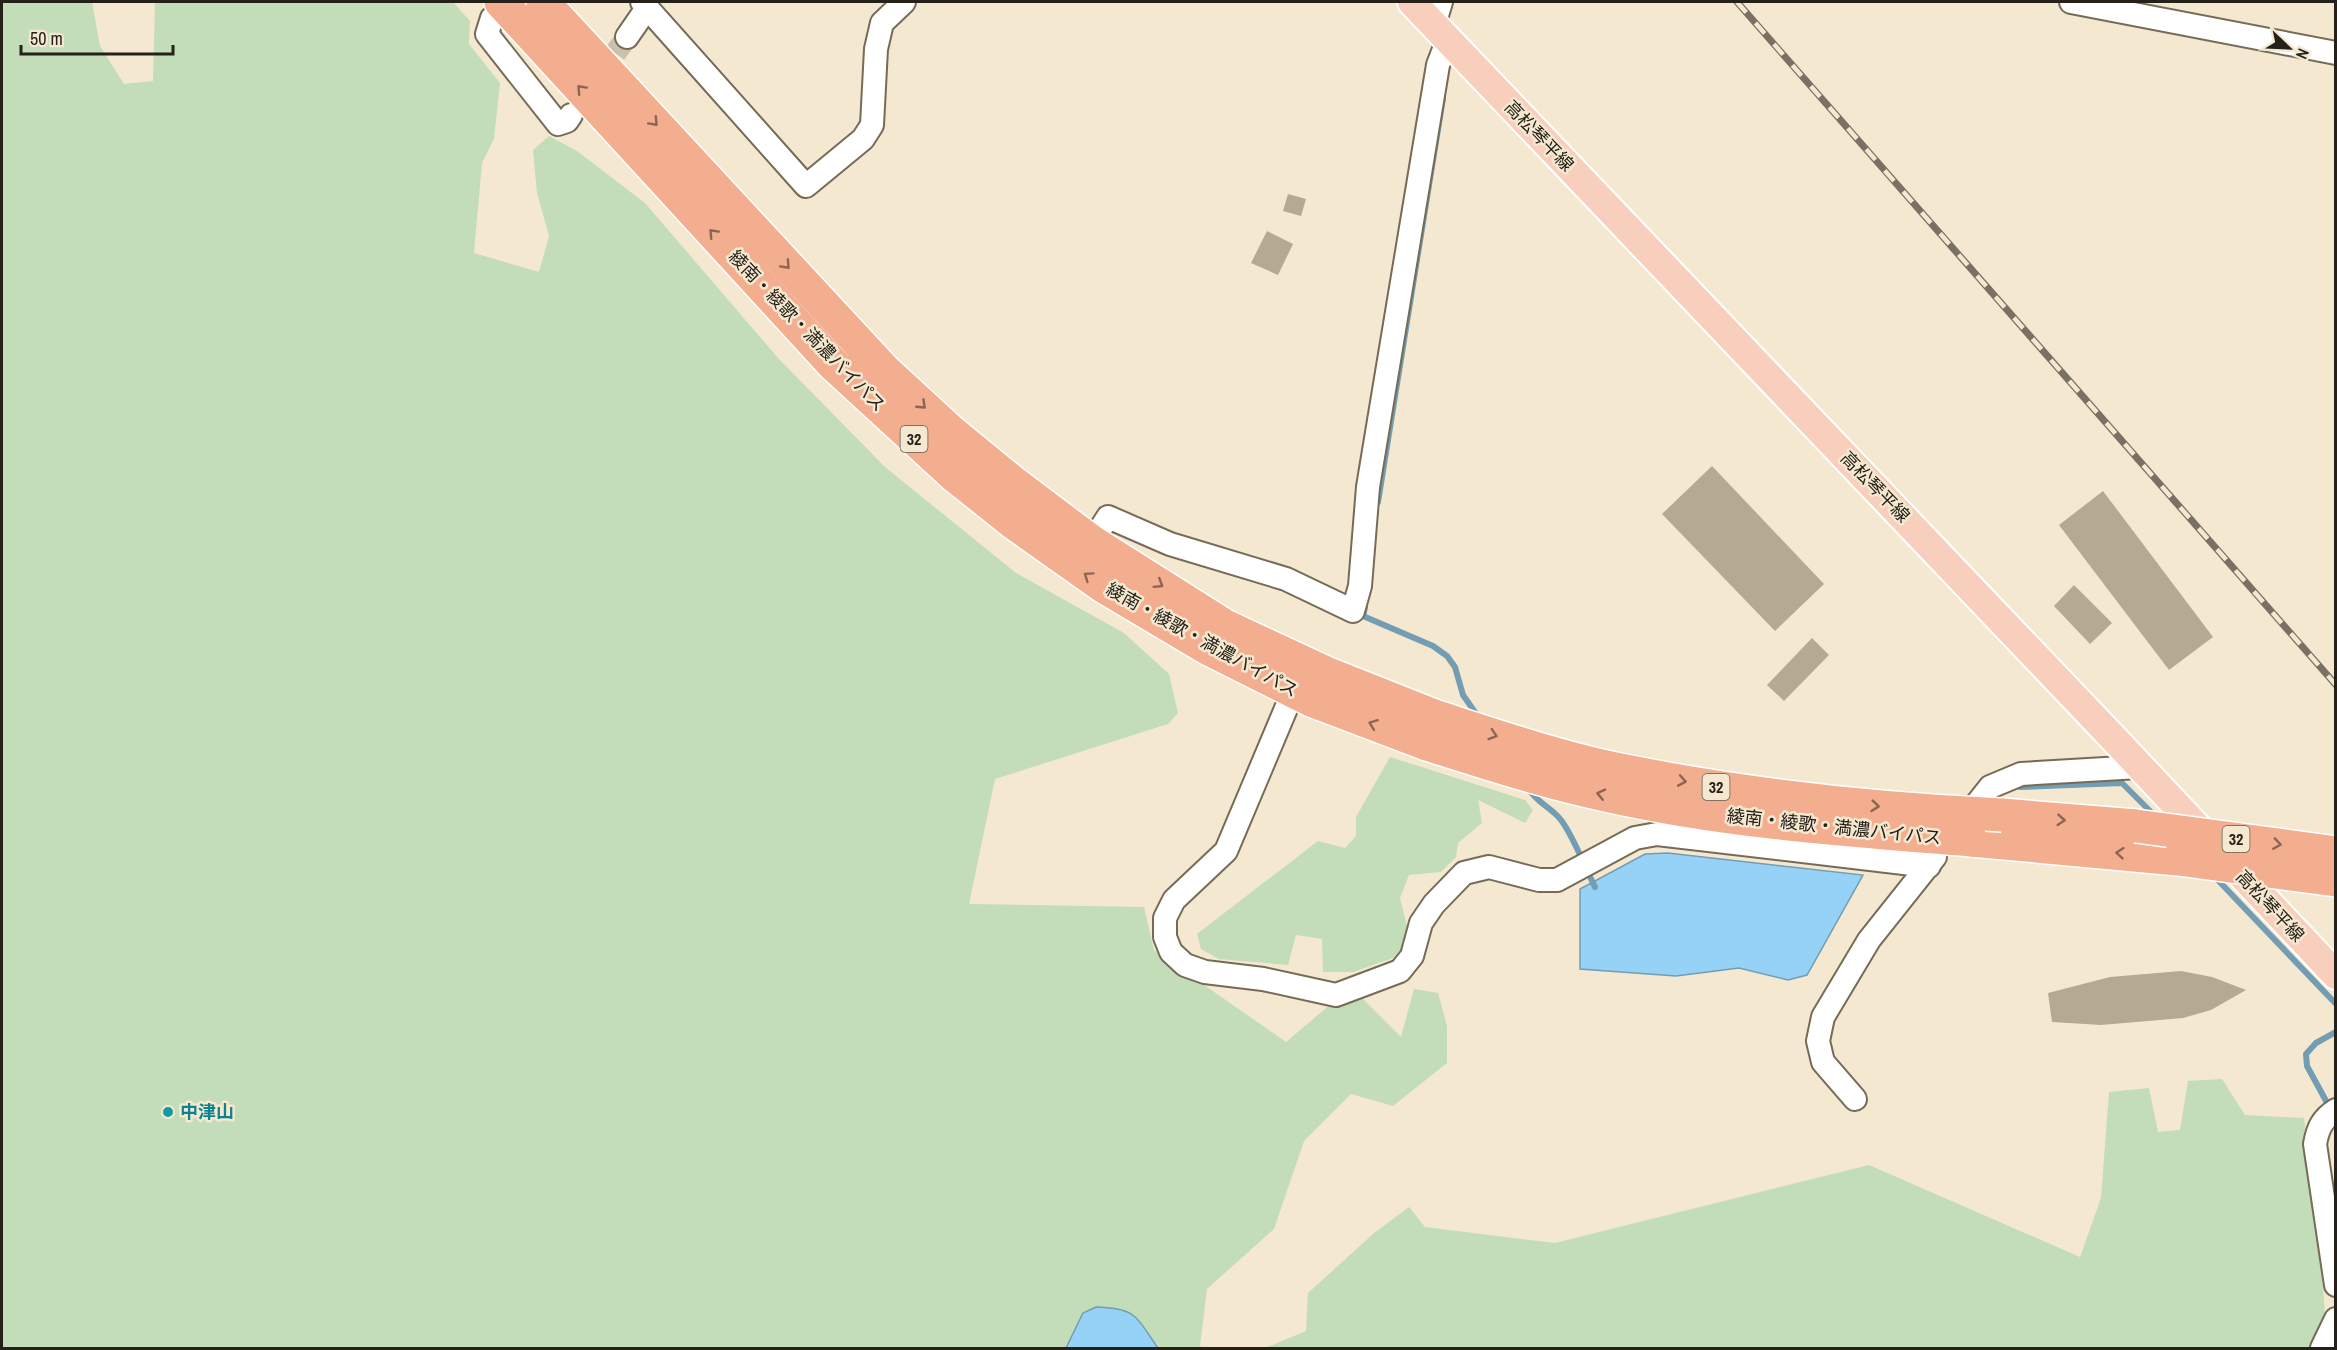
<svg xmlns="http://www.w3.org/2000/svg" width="2337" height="1350" viewBox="0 0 2337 1350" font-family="'Archivo Narrow','Noto Sans JP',sans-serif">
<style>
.green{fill:#c3ddb8}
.water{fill:#95d2f5;stroke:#739db3;stroke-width:1.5}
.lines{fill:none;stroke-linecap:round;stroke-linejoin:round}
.stream{stroke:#739db3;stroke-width:6}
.building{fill:#b5a993}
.minor-tunnel{stroke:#cbc0ac;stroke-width:22;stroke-dasharray:22 11;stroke-linecap:butt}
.minor-casing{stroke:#766b56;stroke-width:26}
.major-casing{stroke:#fff;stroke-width:32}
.highway-casing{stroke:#fff;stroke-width:36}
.minor{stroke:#fff;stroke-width:22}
.major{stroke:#f8cebc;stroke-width:28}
.highway{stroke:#f3ad8f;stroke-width:33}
.rail-casing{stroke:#797163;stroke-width:7}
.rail{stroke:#f4e8d1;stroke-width:4.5;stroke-dasharray:14;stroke-linecap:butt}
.highway-bridge-casing{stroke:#fff;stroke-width:36;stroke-linecap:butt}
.highway-bridge{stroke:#f3ad8f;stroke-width:33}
.oneway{stroke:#8c6654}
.culture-dot{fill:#0f9aa8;stroke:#f4e8d1;stroke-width:2}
.labels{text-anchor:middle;stroke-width:5;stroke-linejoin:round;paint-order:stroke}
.shield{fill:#f4e8d1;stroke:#635c50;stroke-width:1.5}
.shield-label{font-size:16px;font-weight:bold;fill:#252018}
.street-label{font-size:18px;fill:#252018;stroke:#f4e8d1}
.culture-label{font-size:18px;font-weight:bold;fill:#0d838f;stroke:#f4e8d1;text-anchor:start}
</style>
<rect width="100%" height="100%" fill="#f4e8d1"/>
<!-- green -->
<g class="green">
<path d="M 2,2 L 92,2 L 100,46 L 124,84 L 153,81 L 155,2 L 453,2 L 470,21 L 469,44 L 500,83 L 494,139 L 482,163 L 474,253 L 539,272 L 549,236 L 537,193 L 533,150 L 549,136 L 577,151 L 645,203 L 778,358 L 885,467 L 1016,573 L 1124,633 L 1169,674 L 1178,713 L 1168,724 L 995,779 L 969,904 L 1144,907 L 1154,950 L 1286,1042 L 1332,1003 L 1361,997 L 1401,1037 L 1414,989 L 1438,993 L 1447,1026 L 1447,1063 L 1393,1106 L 1351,1094 L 1304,1141 L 1274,1229 L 1207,1289 L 1200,1346 L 1203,1348 L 1158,1348 L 1134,1315 L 1083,1313 L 1066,1348 L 2,1348 Z"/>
<path d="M 1390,757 L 1525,800 L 1533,810 L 1525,823 L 1478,800 L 1482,823 L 1458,843 L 1456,857 L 1441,872 L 1409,875 L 1400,898 L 1410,939 L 1393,958 L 1353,972 L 1323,972 L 1322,939 L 1296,935 L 1288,965 L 1219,959 L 1201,949 L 1197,934 L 1318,841 L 1345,848 L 1356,836 L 1356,817 Z"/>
<path d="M 2222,1079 L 2245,1115 L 2304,1118 L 2321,1252 L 2325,1317 L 2313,1348 L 1265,1348 L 1306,1331 L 1308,1293 L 1373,1234 L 1409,1207 L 1425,1227 L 1555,1243 L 1869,1165 L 2080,1257 L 2101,1198 L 2109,1092 L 2149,1088 L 2158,1132 L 2180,1130 L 2188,1081 Z"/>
</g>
<!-- water -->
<g class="water">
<path d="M 1668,853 L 1863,875 L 1807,975 L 1788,980 L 1739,968 L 1676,976 L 1580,969 L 1580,889 L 1645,854 Z"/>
<path d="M 1096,1307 C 1137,1308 1136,1317 1158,1348 L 1066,1348 L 1083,1313 Z"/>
</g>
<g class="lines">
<!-- stream -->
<g class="stream">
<path d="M 1378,502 L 1443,98"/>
<path d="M 1365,607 L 1363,616 L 1433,646 L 1447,656 L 1455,667 L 1463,695 L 1479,718"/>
<path d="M 2020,787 L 2122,783 L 2156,817"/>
<path d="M 1528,788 C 1539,805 1550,806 1561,820 C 1575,839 1584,866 1595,887"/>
<path d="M 2214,876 L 2336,1004"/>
<path d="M 2331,1110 L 2307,1066 L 2306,1054 L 2316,1043 L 2336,1032"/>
</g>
</g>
<!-- building -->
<g class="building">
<path d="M 1288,194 L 1306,199 L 1301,216 L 1283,211 Z"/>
<path d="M 1267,231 L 1293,244 L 1278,275 L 1251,263 Z"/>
<path d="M 1712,466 L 1824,584 L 1775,631 L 1662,514 Z"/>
<path d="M 2103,491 L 2213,637 L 2169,670 L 2059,525 Z"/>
<path d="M 2074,585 L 2112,623 L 2090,644 L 2054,606 Z"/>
<path d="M 1812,638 L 1829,655 L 1784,701 L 1767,685 Z"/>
<path d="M 2181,971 L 2212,977 L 2246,990 L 2211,1010 L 2183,1018 L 2101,1025 L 2052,1022 L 2048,993 L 2110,977 Z"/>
</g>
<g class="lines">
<!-- minor-tunnel -->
<path class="minor-tunnel" d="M 596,80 L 627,37"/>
<!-- minor casing -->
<g class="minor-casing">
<g id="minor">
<path d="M 512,2 L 492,18 L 487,34 L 558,124 L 567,121 L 571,115"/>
<path d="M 642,2 L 806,186 L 863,139 L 872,125 L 876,49 L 882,23 L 904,2"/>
<path d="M 2071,2 L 2336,53"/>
<path d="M 1434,25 L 1441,2"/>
<path d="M 627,37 L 647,8"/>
<path d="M 1092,542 L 1108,517 L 1170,544 L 1286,579 L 1353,611 L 1360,586 L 1368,487 L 1438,65 L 1448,39"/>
<path d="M 1293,692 L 1226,851 L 1174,900 L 1165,918 L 1165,937 L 1171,952 L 1185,965 L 1205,972 L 1263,979 L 1336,995 L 1400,971 L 1412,956 L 1421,923 L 1434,904 L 1464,873 L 1489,867 L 1539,880 L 1557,880 L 1635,838 L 1657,834 L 1929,866"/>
<path d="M 1963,821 L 1990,787 L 2021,774 L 2139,767"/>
<path d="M 1855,1099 L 1823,1062 L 1818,1041 L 1823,1017 L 1869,940 L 1935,857"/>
<path d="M 2336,1110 C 2322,1119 2318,1128 2315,1144 L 2336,1285"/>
<path d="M 2322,1348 L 2336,1319"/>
</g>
</g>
<!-- major casing -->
<g class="major-casing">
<path id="major" d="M 1412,2 L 2116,741 L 2336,975"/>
</g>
<!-- highway casing -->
<g class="highway-casing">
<g id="highway">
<path d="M 501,2 L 833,364 L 955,476 L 1014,523 L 1103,586 L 1209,649 L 1311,700 L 1427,744"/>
<path d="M 543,2 L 885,371 L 949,430 L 1015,484 L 1092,542 L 1225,626 L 1326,673 L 1437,717"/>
<path d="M 2002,815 L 2136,826"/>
<path d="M 1971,840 L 2178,859"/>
</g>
</g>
<!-- minor -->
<use href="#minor" class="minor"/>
<!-- major -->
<use href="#major" class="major"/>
<!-- highway -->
<use href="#highway" class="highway"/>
<!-- rail casing -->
<g class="rail-casing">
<path id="rail" d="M 1737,2 L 2336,685"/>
</g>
<!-- rail -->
<use href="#rail" class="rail"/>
<!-- highway-bridge casing -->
<g class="highway-bridge-casing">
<g id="highway-bridge">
<path d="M 1437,717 C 1496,736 1555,756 1615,769 C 1743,795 1873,809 2002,815"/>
<path d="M 1427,744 C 1487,763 1545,782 1606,795 C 1726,822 1849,830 1971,840"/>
<path d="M 2136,826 L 2336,853"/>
<path d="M 2178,859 L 2336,880"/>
</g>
</g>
<!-- highway-bridge -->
<use href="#highway-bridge" class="highway-bridge"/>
</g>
<!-- one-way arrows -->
<defs><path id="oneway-chevron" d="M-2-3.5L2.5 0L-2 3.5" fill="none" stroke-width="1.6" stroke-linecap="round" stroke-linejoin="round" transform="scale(1.5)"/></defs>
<g class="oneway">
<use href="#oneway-chevron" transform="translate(581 89) rotate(-133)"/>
<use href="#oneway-chevron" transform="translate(654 122) rotate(47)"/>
<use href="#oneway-chevron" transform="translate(713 233) rotate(-133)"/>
<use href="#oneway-chevron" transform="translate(786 265) rotate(47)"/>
<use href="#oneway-chevron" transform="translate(922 405) rotate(43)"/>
<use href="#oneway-chevron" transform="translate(1088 576) rotate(-145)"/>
<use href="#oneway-chevron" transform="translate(1159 584) rotate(32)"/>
<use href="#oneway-chevron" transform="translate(1373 724) rotate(-159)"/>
<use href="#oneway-chevron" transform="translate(1493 735) rotate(18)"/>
<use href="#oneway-chevron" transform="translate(1682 781) rotate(10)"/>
<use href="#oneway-chevron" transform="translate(1601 794) rotate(-167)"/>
<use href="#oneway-chevron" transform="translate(1875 806) rotate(6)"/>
<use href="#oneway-chevron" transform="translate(2061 820) rotate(4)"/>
<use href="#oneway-chevron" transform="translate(2277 844) rotate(8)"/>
<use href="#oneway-chevron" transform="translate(2120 853) rotate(-175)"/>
</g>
<!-- markers -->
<circle class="culture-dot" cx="168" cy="1112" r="6"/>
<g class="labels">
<!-- shield labels -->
<g class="shield">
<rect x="900.5" y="426" width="27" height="26" rx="4.5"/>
<rect x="1702.5" y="774" width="27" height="26" rx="4.5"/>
<rect x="2222.5" y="826" width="27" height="26" rx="4.5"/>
</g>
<g class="shield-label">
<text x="914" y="445">32</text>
<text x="1716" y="793">32</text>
<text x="2236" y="845">32</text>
</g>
<!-- street labels -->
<g class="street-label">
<text transform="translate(1539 136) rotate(46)" y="6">高松琴平線</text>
<text transform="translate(807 331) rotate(46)" y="6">綾南・綾歌・満濃バイパス</text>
<text transform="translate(1875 487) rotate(46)" y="6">高松琴平線</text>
<text transform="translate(1202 640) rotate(29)" y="6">綾南・綾歌・満濃バイパス</text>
<text transform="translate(1834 827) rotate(6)" y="6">綾南・綾歌・満濃バイパス</text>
<text transform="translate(2270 906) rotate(47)" y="6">高松琴平線</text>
</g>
<!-- culture labels -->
<g class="culture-label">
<text x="180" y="1118">中津山</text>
</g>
</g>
<!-- border -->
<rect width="2337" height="1350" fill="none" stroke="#252018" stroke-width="6"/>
<!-- north arrow -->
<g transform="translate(2289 48) rotate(113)" stroke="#f4e8d1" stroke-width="4.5" paint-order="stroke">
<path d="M0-4.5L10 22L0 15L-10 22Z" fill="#252018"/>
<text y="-9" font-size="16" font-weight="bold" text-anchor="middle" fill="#252018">N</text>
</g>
<!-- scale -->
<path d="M21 45v9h152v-9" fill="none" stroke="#252018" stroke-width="3"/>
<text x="30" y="45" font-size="18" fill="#252018" stroke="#f4e8d1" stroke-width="4.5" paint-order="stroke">50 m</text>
</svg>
